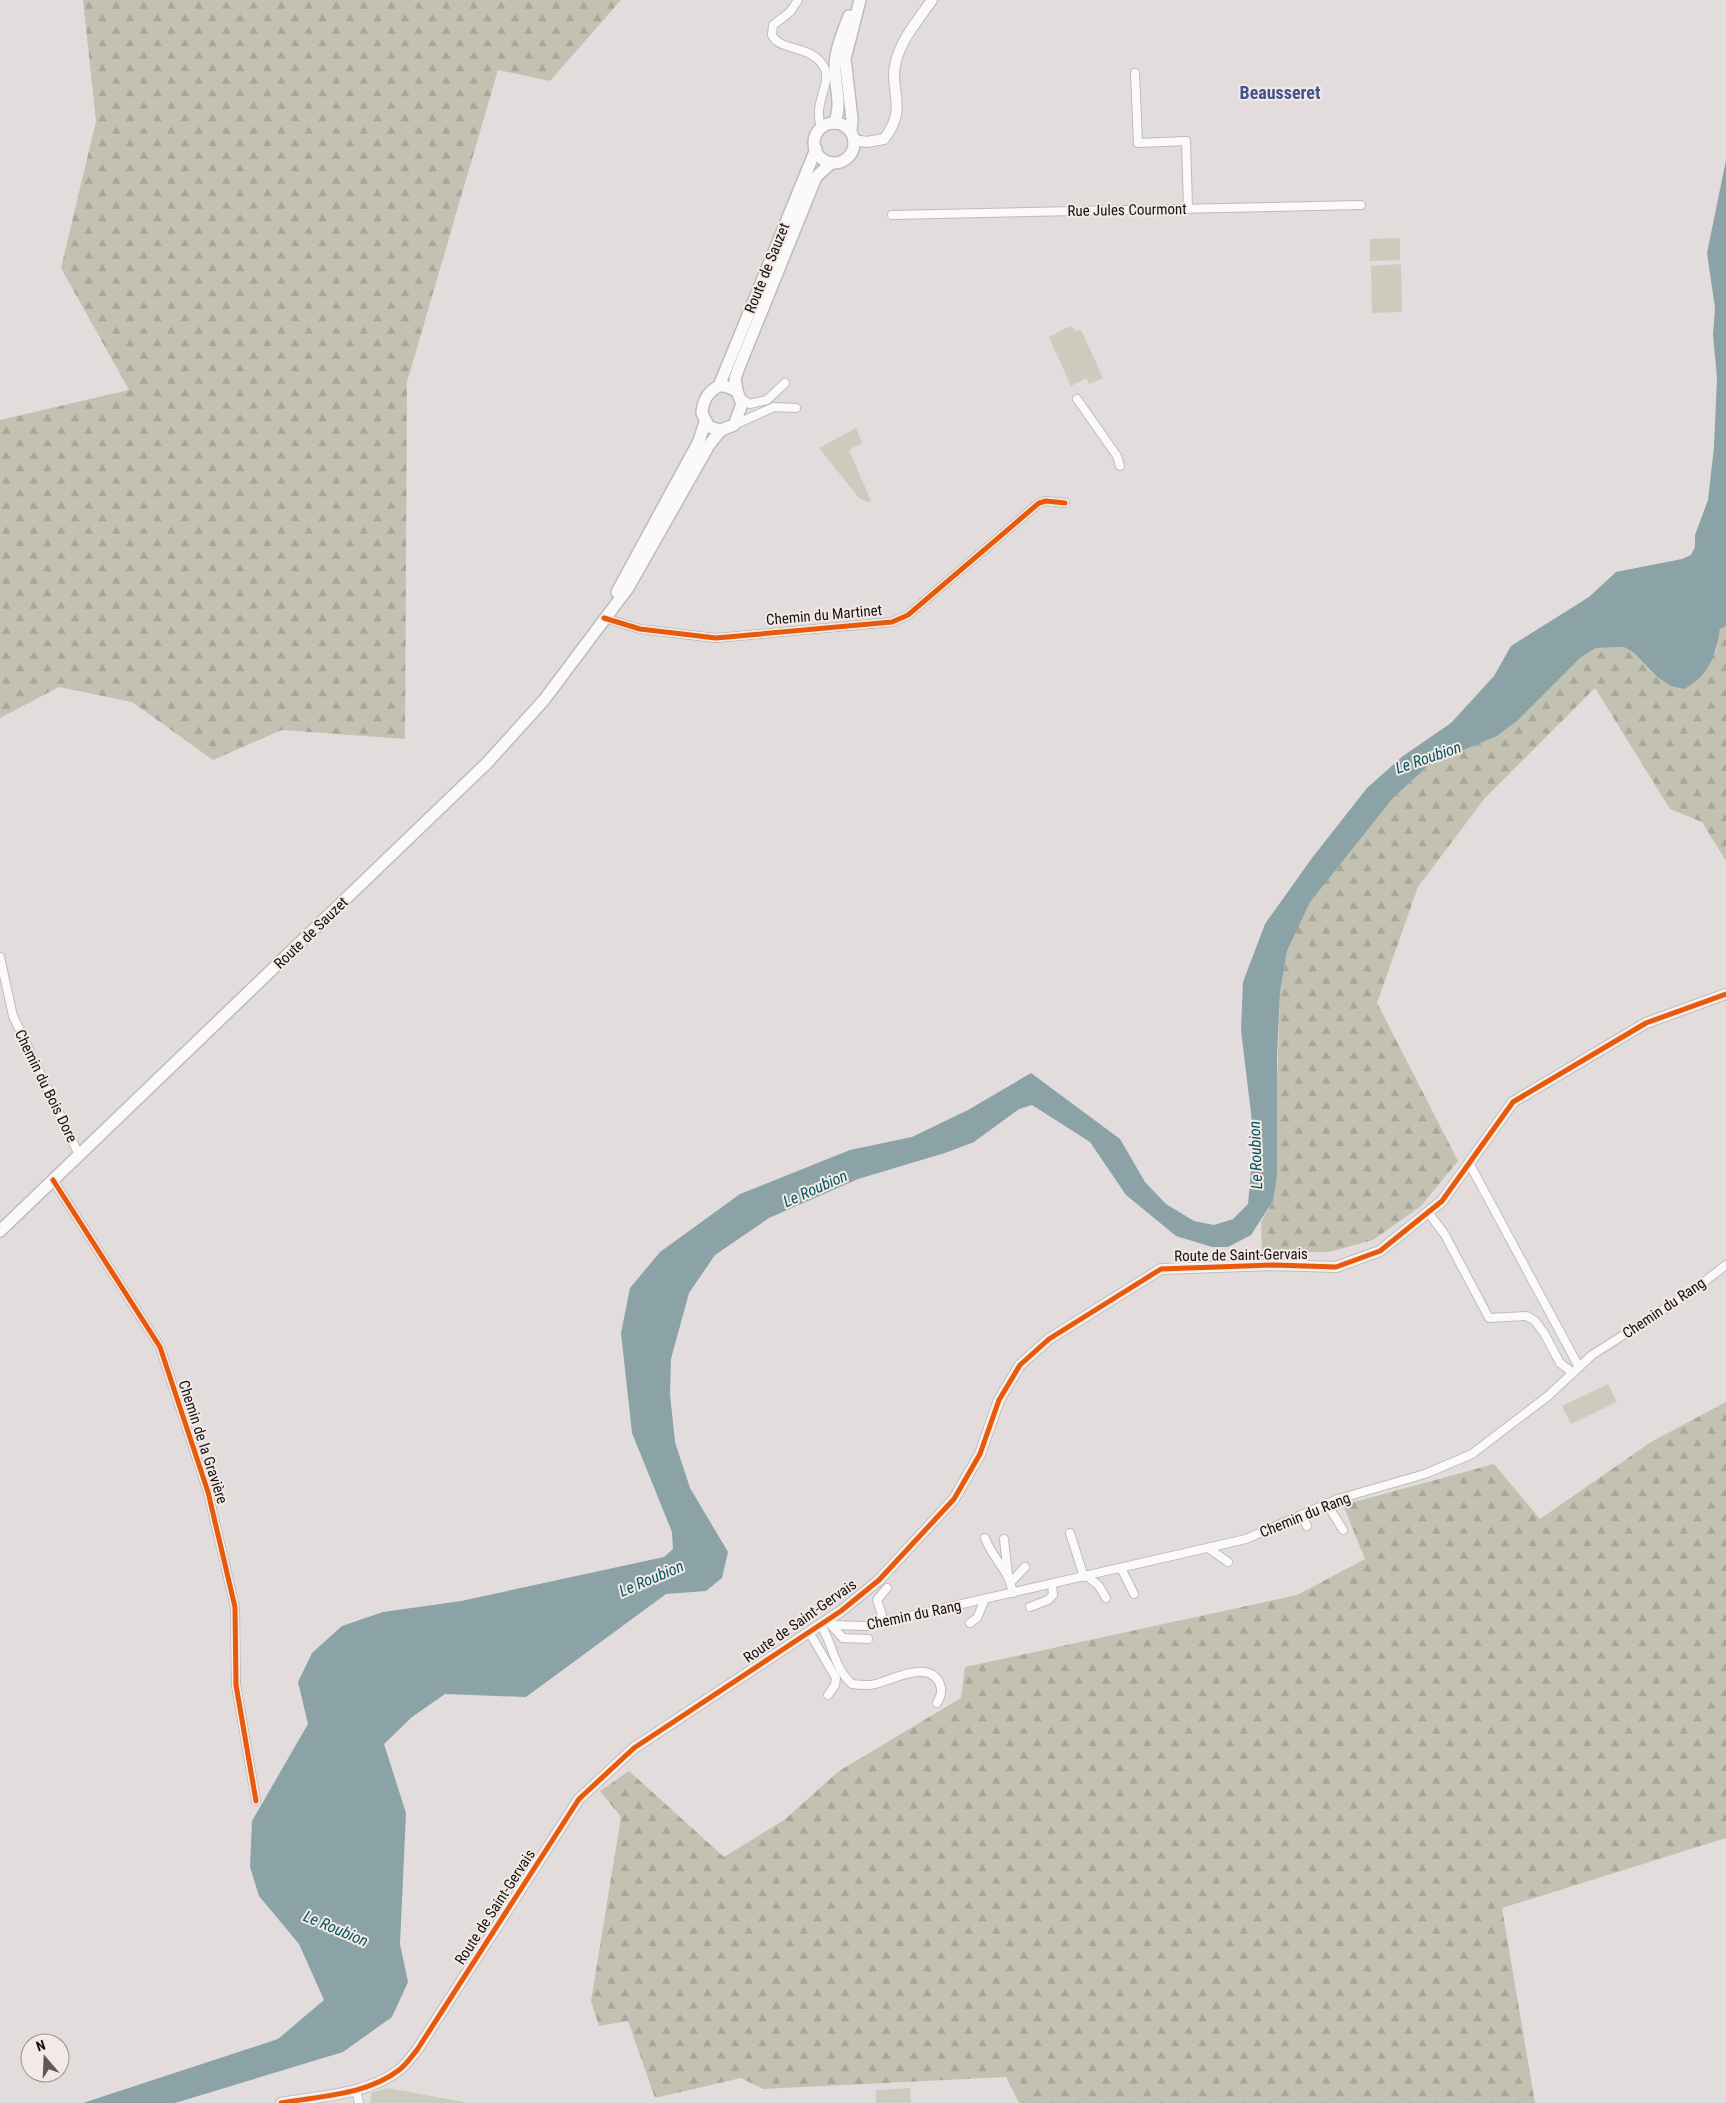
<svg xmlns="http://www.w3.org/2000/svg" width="1726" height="2103" viewBox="0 0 1726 2103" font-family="'Roboto Condensed',sans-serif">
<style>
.grass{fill:#cccbbd}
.forest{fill:url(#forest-firs)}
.water{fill:#8ba2a7}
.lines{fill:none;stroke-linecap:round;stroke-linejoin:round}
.minor-casing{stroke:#bfbbba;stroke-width:10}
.tertiary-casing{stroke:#bfbbba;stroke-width:12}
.secondary-casing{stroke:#bfbbba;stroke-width:14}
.minor{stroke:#fbfafa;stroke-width:8}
.tertiary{stroke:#fbfafa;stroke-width:10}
.secondary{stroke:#fbfafa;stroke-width:11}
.cycleway-casing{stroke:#f3e9e5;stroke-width:8}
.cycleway{stroke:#e8590c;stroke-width:5}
.labels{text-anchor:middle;stroke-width:4;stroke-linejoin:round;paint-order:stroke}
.street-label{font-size:15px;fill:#161211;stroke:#f3e9e5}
.water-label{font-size:16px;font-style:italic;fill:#055661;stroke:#f3e9e5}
.quarter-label{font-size:18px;font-weight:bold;fill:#43538f;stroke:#f3e9e5}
</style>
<defs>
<pattern id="forest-firs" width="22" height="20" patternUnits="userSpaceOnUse" patternTransform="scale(1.25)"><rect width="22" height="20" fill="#c3c2b2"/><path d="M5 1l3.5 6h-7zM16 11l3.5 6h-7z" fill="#a7a698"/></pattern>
</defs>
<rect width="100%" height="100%" fill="#e2dddc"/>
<!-- grass -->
<g class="grass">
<path d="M 1400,238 L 1400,260 L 1370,261 L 1370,239 Z"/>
<path d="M 1401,264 L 1402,312 L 1372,313 L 1371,266 Z"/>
<path d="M 1070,326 L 1077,331 L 1081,330 L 1103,378 L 1089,384 L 1086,378 L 1071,386 L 1049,337 Z"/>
<path d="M 856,428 L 862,443 L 849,450 L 871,501 L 867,502 L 859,498 L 819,448 Z"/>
<path d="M 1608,1384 L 1617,1402 L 1571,1424 L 1562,1406 Z"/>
<path d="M 388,2088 L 469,2103 L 370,2103 L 371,2093 Z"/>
<path d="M 910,2088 L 911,2103 L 876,2103 L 876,2090 Z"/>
</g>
<!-- forest -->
<g class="forest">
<path d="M 83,0 L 621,0 L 550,81 L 498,70 L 407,382 L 405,739 L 282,730 L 213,760 L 132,702 L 59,687 L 0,718 L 0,420 L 129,390 L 61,268 L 96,121 Z"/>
<path d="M 1726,626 L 1726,861 L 1702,822 L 1670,809 L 1595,688 L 1485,798 L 1418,887 L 1377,1003 L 1458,1161 L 1421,1206 L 1373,1240 L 1329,1252 L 1262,1252 L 1261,1222 L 1273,1201 L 1280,992 L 1287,951 L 1309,902 L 1393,798 L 1429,765 L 1497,736 L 1517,721 L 1581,657 L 1596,648 L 1624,647 L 1634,653 L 1656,677 L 1716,652 L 1720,629 Z"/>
<path d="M 1726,1402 L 1726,1838 L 1502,1908 L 1535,2103 L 1019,2103 L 1006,2077 L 763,2089 L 741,2078 L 655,2098 L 628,2021 L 599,2026 L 591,2001 L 621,1817 L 600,1791 L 629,1771 L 724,1857 L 784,1820 L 839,1771 L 961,1698 L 965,1667 L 1297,1595 L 1365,1559 L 1343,1505 L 1494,1464 L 1540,1519 L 1651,1442 Z"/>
</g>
<!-- water -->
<path class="water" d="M 1726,160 L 1726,626 L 1720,629 C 1716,655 1709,676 1684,689 L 1671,686 L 1656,676 L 1634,653 L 1624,647 L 1596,648 L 1581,657 L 1517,721 L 1497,736 L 1429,765 L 1393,798 L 1310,902 L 1287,951 L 1280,992 L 1277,1056 L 1277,1176 L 1273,1201 L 1251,1235 L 1228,1247 L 1212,1247 L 1176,1236 L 1126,1195 L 1090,1142 L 1032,1105 L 1019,1109 L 974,1142 L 945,1153 L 858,1179 L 769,1218 L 715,1255 L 689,1293 L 671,1359 L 670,1394 L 675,1442 L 690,1488 L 728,1552 L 722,1578 L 706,1591 L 666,1594 L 526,1697 L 445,1694 L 412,1717 L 384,1744 L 406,1813 L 400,1944 L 408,1982 L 392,2017 L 343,2052 L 175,2103 L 83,2103 L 278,2039 L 324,2000 L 299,1944 L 259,1896 L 250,1867 L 252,1821 L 308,1724 L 298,1682 L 312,1653 L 342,1626 L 383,1612 L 461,1601 L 664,1557 L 673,1549 L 672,1532 L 632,1433 L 621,1333 L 630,1288 L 660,1252 L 740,1194 L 850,1150 L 912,1137 L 968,1110 L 1031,1073 L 1120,1139 L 1145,1182 L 1166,1204 L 1194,1221 L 1214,1225 L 1233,1219 L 1248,1204 L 1254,1138 L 1241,1030 L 1243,982 L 1265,924 L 1312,858 L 1367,788 L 1403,756 L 1451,723 L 1494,676 L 1511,646 L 1589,597 L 1616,572 L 1682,559 L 1691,555 L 1695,547 L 1695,535 L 1708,500 L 1714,447 L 1717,378 L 1713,335 L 1715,308 L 1707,253 Z"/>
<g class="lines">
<!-- minor casing -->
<g class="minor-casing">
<g id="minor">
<path d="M 798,0 L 790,12 L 773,25 L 772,35 C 780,52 811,44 824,67 C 833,83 811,105 822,128"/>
<path d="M 1135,73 L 1138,143 L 1186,141 L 1188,208"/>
<path d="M 892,215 L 1361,205"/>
<path d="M 741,399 L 750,404 L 767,400 L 785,383"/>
<path d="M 1077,399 L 1117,456 L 1120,466"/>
<path d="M 734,425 L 774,407 L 796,408"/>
<path d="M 604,618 L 640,629 L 716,638 L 892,622 L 908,615 L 1039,503 L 1046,501 L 1065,503"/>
<path d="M 0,957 L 13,1016 L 79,1155"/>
<path d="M 1469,1163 L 1579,1367"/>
<path d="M 53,1180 L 160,1347 L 208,1492 L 235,1607 L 236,1685 L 256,1801"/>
<path d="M 1428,1212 L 1445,1235 L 1489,1318 L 1527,1316 L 1535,1321 L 1544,1333 L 1560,1363 L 1573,1373"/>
<path d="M 1327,1504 L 1343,1530"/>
<path d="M 1301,1515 L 1307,1526"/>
<path d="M 1070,1533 L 1084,1577"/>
<path d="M 985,1538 C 993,1560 1009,1569 1013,1593"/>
<path d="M 1004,1539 L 1008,1576"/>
<path d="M 1208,1548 L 1228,1562"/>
<path d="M 1121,1568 L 1134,1594"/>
<path d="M 1087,1576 L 1099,1586 L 1106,1598"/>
<path d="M 1011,1582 L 1025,1567"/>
<path d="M 1030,1607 L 1048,1600 L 1053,1595 L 1052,1584"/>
<path d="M 827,1621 L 831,1625 L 866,1626 L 1246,1539 L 1338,1499 L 1425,1474 L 1472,1454 L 1548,1396 L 1592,1355 L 1691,1292 L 1726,1265"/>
<path d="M 879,1623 L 882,1615 L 877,1600 L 887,1588"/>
<path d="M 970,1623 L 977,1618 L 985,1599"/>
<path d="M 821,1625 C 833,1645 834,1668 852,1684 C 859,1685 868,1686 875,1684 C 892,1680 927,1660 939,1682 C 943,1690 941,1696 937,1703"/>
<path d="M 831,1625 L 843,1638 L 868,1639"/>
<path d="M 809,1632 L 836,1678 L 835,1685 L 828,1695"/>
<path d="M 356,2090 L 359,2103"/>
</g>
</g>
<!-- tertiary casing -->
<g class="tertiary-casing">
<g id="tertiary">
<path d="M 853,140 L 867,142 L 884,139 C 909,108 888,90 896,61 C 902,38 919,19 932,0"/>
<path d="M 281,2103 C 319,2096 367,2095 399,2070 C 406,2065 411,2057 417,2050 L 579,1799 L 634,1748 L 841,1611 L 879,1580 L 954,1499 L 980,1454 L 999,1400 L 1020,1365 L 1049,1339 L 1161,1269 L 1274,1265 L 1336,1267 L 1380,1251 L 1442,1201 L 1513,1102 L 1646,1023 L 1726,994"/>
</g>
</g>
<!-- secondary casing -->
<g class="secondary-casing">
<g id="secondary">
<path d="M 834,123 C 843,104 834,86 835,65 C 836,48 843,32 849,16"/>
<circle cx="834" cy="143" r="20"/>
<path d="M 851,131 L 852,119 L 845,59 L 860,0"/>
<path d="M 719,386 L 816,149"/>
<path d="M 719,386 L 725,386 L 737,391 L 742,404 L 734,425 L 721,430 L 709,427 L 702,413 C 703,401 707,392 719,386 Z"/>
<path d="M 737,391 L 735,379 L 738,370 L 816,177 L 830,164"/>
<path d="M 617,592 L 699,441 L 705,422"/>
<path d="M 0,1231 L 487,763 L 544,700 L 628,588 L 709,445 L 721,430"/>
</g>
</g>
<!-- minor -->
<use href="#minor" class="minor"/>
<!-- tertiary -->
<use href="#tertiary" class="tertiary"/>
<!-- secondary -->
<use href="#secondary" class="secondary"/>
<!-- cycleway casing -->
<g class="cycleway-casing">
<g id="cycleway">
<path d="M 604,618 L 640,629 L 716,638 L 892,622 L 908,615 L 1039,503 L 1046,501 L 1065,503"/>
<path d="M 53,1180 L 160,1347 L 208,1492 L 235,1607 L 236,1685 L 256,1801"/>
<path d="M 281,2103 C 319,2096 367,2095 399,2070 C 406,2065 411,2057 417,2050 L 579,1799 L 634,1748 L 841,1611 L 879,1580 L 954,1499 L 980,1454 L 999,1400 L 1020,1365 L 1049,1339 L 1161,1269 L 1274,1265 L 1336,1267 L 1380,1251 L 1442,1201 L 1513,1102 L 1646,1023 L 1726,994"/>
</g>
</g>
<!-- cycleway -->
<use href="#cycleway" class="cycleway"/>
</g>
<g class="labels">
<!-- street labels -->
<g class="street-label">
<text transform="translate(1127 210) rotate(-1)" y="5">Rue Jules Courmont</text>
<text transform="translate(767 268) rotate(-68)" y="5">Route de Sauzet</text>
<text transform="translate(824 615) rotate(-5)" y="5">Chemin du Martinet</text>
<text transform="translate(311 933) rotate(-44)" y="5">Route de Sauzet</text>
<text transform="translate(46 1086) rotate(64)" y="5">Chemin du Bois Dore</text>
<text transform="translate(1241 1255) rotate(-1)" y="5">Route de Saint-Gervais</text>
<text transform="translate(1664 1308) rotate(-34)" y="5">Chemin du Rang</text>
<text transform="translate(203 1442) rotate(72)" y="5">Chemin de la Gravière</text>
<text transform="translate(1305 1515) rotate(-22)" y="5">Chemin du Rang</text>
<text transform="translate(914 1615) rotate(-12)" y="5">Chemin du Rang</text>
<text transform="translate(800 1621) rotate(-35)" y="5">Route de Saint-Gervais</text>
<text transform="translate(495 1907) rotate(-57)" y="5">Route de Saint-Gervais</text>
</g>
<!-- water labels -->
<g class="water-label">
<text transform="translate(1428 757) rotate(-19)" y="6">Le Roubion</text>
<text transform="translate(1255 1155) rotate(-92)" y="6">Le Roubion</text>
<text transform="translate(815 1188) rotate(-24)" y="6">Le Roubion</text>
<text transform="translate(651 1578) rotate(-23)" y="6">Le Roubion</text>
<text transform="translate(336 1928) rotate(23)" y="6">Le Roubion</text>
</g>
<!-- quarter labels -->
<g class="quarter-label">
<text x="1280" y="99">Beausseret</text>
</g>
</g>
<!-- north arrow -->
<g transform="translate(45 2058) rotate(341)"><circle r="24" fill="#f3e9e5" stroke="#9b9390"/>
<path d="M0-4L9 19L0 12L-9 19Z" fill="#5d5958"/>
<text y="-8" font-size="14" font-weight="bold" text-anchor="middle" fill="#161211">N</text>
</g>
</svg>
